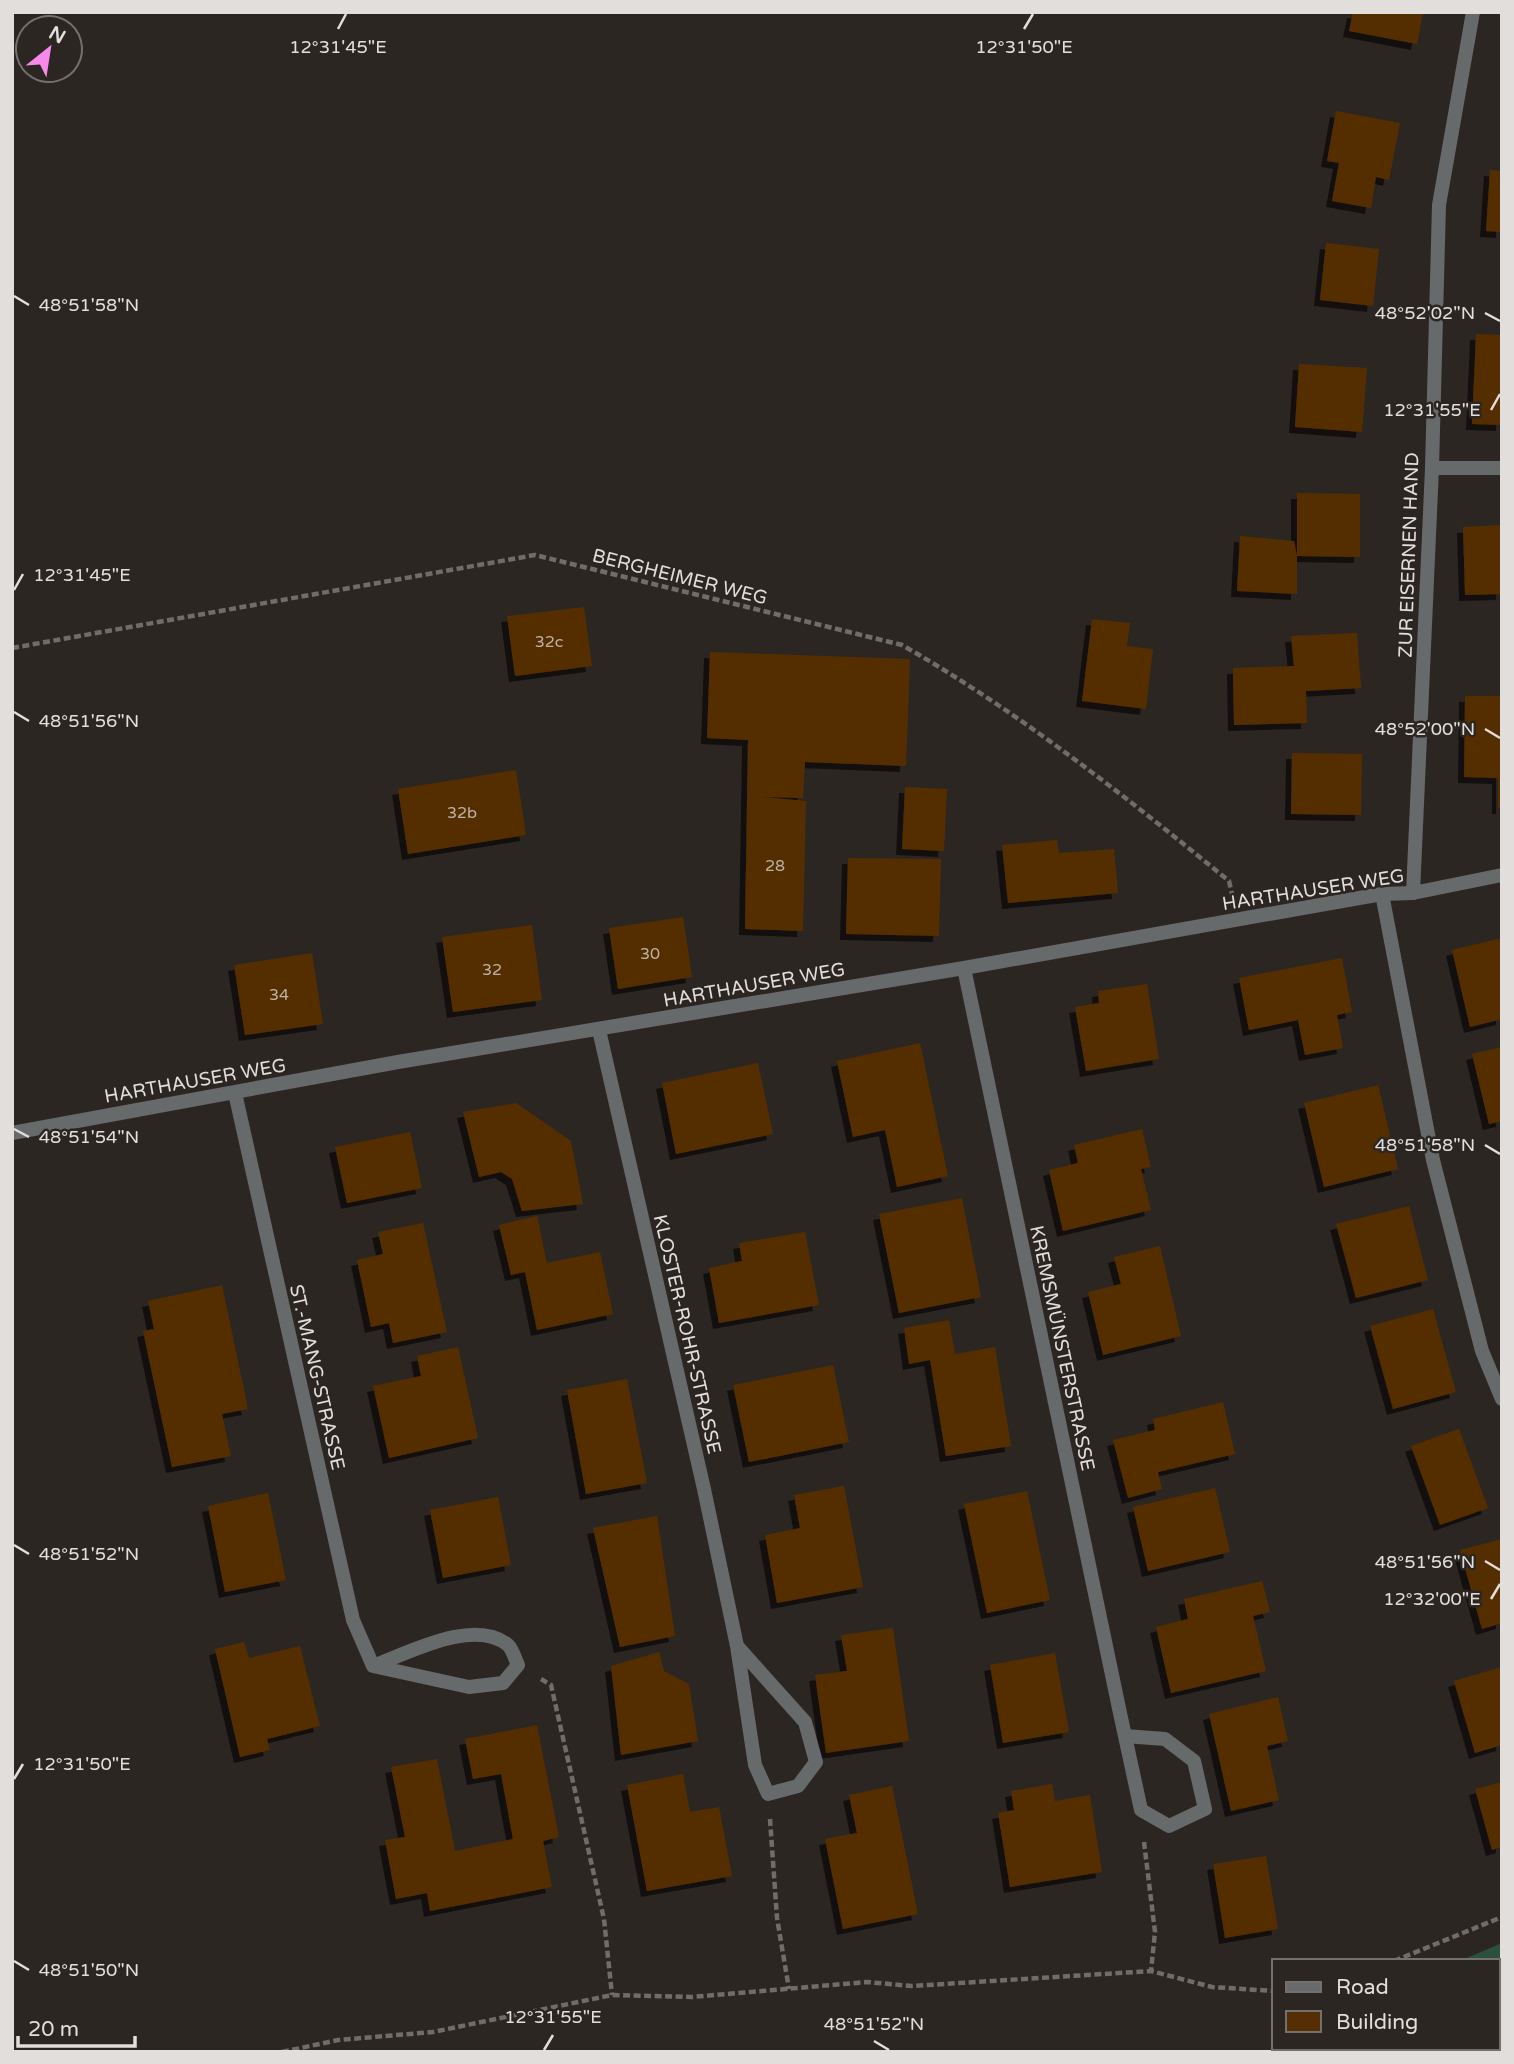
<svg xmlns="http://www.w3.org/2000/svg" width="1514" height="2064" viewBox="0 0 1514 2064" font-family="'Varela Round',sans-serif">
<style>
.green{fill:#2b513e}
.building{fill:#552e04;filter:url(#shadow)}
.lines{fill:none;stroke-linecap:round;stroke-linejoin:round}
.path{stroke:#716c69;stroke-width:4.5;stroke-dasharray:7 3.5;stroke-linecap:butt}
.minor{stroke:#676a6b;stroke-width:14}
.ticks{fill:none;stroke:#e1dedb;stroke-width:2.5}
.labels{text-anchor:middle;stroke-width:5;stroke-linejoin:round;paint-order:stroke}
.number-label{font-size:16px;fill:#beb2a5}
.street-label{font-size:19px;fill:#e1dedb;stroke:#2c2623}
.ticks-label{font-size:18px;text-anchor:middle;fill:#e1dedb;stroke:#2c2623;stroke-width:5;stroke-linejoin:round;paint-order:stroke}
</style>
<defs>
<filter id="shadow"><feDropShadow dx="-6" dy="6" stdDeviation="0" flood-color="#0009"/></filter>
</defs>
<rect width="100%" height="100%" fill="#2c2623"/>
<!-- green -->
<path class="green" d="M 1502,1943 L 1502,2052 L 1358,2052 L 1358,2048 L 1498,2048 L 1498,1961 L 1460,1961 Z"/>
<!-- building -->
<g class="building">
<path d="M 1353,12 L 1423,12 L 1417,44 L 1349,31 Z"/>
<path d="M 1336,111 L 1400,123 L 1389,180 L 1376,177 L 1371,208 L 1332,201 L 1339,163 L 1327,161 Z"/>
<path d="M 1490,170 L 1502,171 L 1502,232 L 1486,231 Z"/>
<path d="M 1326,243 L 1379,249 L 1373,306 L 1320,300 Z"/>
<path d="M 1476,334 L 1502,335 L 1502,425 L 1472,424 Z"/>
<path d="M 1299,364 L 1367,368 L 1362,432 L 1295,427 Z"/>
<path d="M 1297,493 L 1360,494 L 1360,557 L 1297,556 L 1297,594 L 1237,591 L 1240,536 L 1294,541 L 1297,556 Z"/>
<path d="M 1502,525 L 1502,594 L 1465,595 L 1463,527 Z"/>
<path d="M 584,607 L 592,666 L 515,676 L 507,616 Z"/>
<path d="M 1092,619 L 1130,623 L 1127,646 L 1153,649 L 1146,709 L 1082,701 Z"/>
<path d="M 1357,633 L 1361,688 L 1306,691 L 1307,723 L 1234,725 L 1233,668 L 1294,666 L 1291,636 Z"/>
<path d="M 710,652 L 910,659 L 906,766 L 805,762 L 803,798 L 761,797 L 806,801 L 803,931 L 745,929 L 748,740 L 707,738 Z"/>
<path d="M 1465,696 L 1502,696 L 1502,808 L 1498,808 L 1498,778 L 1464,777 Z"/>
<path d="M 1292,753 L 1362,754 L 1361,815 L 1291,814 Z"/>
<path d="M 516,770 L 526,835 L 408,854 L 398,789 Z"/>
<path d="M 905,787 L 947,789 L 944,851 L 902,849 Z"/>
<path d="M 1057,840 L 1059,853 L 1114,849 L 1118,893 L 1008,903 L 1002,845 Z"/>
<path d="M 848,858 L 941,859 L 939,936 L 846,934 Z"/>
<path d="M 683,917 L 692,977 L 618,989 L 609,928 Z"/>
<path d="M 532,925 L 542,1000 L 453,1012 L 442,937 Z"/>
<path d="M 1502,938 L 1502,1019 L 1470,1027 L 1452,950 Z"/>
<path d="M 312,953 L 323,1024 L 245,1035 L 234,965 Z"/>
<path d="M 1342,958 L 1352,1012 L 1337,1015 L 1343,1048 L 1305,1055 L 1298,1020 L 1249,1030 L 1239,978 Z"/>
<path d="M 1147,984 L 1159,1059 L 1086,1071 L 1075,1007 L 1099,1003 L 1098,991 Z"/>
<path d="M 920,1043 L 948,1176 L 897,1187 L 885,1130 L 853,1137 L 837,1061 Z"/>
<path d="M 1502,1047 L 1502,1121 L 1489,1124 L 1472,1054 Z"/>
<path d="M 758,1063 L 773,1134 L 676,1154 L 662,1083 Z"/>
<path d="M 1378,1085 L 1398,1169 L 1324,1187 L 1304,1103 Z"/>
<path d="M 516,1103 L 571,1141 L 583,1204 L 522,1211 L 512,1179 L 501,1172 L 479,1177 L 463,1112 Z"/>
<path d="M 1142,1129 L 1151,1167 L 1141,1169 L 1151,1210 L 1063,1231 L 1049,1170 L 1078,1163 L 1074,1145 Z"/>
<path d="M 410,1132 L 422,1188 L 347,1203 L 335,1147 Z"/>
<path d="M 962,1198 L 981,1297 L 899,1313 L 879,1214 Z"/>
<path d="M 1409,1206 L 1428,1280 L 1356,1298 L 1336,1224 Z"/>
<path d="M 537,1216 L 547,1263 L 600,1252 L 613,1314 L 537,1330 L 525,1272 L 511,1275 L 499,1225 Z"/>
<path d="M 423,1223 L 447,1332 L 393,1343 L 389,1323 L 371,1327 L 357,1260 L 383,1254 L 378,1232 Z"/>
<path d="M 805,1232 L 819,1305 L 719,1323 L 709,1268 L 742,1261 L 739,1243 Z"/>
<path d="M 1160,1246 L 1181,1336 L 1103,1355 L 1088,1292 L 1121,1284 L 1114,1257 Z"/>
<path d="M 222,1285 L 248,1409 L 222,1414 L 231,1456 L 172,1467 L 143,1331 L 154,1329 L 148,1301 Z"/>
<path d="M 1433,1309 L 1456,1392 L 1393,1409 L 1370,1326 Z"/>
<path d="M 949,1320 L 955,1354 L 995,1347 L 1011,1446 L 946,1456 L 930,1360 L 909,1364 L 904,1328 Z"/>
<path d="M 458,1347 L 478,1438 L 389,1458 L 373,1386 L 421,1376 L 417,1356 Z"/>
<path d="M 833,1365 L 849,1442 L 749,1462 L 733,1385 Z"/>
<path d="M 627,1379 L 647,1483 L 586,1494 L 567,1390 Z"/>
<path d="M 1223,1402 L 1235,1454 L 1158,1472 L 1162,1489 L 1128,1498 L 1113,1440 L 1155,1430 L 1153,1419 Z"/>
<path d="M 1459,1429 L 1488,1508 L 1440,1525 L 1411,1446 Z"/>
<path d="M 844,1486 L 863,1587 L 777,1603 L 765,1535 L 800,1528 L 794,1495 Z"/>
<path d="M 1215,1488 L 1230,1552 L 1148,1571 L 1133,1507 Z"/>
<path d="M 1027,1491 L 1050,1600 L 987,1613 L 964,1504 Z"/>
<path d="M 268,1493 L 286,1580 L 225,1592 L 208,1506 Z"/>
<path d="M 498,1497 L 511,1565 L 443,1578 L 430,1510 Z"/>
<path d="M 657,1516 L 675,1636 L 620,1647 L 593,1528 Z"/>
<path d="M 1502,1539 L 1502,1623 L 1482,1629 L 1460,1550 Z"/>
<path d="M 1262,1581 L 1270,1612 L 1253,1616 L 1266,1671 L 1171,1693 L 1156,1627 L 1188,1619 L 1184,1599 Z"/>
<path d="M 893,1628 L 909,1741 L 826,1753 L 815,1675 L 847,1671 L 841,1635 Z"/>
<path d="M 244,1642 L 249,1658 L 300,1646 L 320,1726 L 267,1739 L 270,1750 L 240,1757 L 215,1649 Z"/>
<path d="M 659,1652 L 664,1671 L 689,1684 L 698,1741 L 621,1755 L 611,1666 Z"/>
<path d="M 1055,1653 L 1069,1732 L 1003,1743 L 990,1665 Z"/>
<path d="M 1502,1667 L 1502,1745 L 1475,1753 L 1454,1681 Z"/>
<path d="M 1278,1697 L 1288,1741 L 1267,1746 L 1279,1800 L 1231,1811 L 1209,1714 Z"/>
<path d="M 537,1725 L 559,1837 L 543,1841 L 552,1887 L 430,1911 L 427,1893 L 396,1899 L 385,1840 L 405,1837 L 391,1767 L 437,1759 L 455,1851 L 513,1839 L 501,1774 L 473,1779 L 465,1739 Z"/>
<path d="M 683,1774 L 690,1812 L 719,1807 L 732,1876 L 647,1891 L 627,1785 Z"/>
<path d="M 1502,1782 L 1502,1847 L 1492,1850 L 1475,1789 Z"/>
<path d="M 1052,1784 L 1055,1801 L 1090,1795 L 1102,1872 L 1010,1887 L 998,1813 L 1014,1810 L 1011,1791 Z"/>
<path d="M 892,1786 L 918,1914 L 843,1929 L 825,1839 L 857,1833 L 849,1795 Z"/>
<path d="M 1266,1856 L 1278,1929 L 1225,1938 L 1213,1864 Z"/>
</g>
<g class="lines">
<!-- path -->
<g class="path">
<path d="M 12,648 L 535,555 L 902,645 C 1019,712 1125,796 1229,881 L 1232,894"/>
<path d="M 541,1679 L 551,1685 L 604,1919 L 612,1995"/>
<path d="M 770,1819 L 777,1918 L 789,1989"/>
<path d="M 1144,1842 L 1155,1932 L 1151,1971"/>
<path d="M 1394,1961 L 1502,1917"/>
<path d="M 282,2052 L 338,2040 L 433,2032 L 612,1995 L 692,1997 L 867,1982 L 912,1986 L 1151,1971 L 1212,1987 L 1274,1991"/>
</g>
<!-- minor -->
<g class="minor">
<path d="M 1432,468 L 1502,468"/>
<path d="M 1413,893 L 1432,468 L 1439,205 L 1473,12"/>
<path d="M 1382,894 L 1433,1160 L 1482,1351 L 1502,1399"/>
<path d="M 964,968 L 1120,1713 L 1141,1810 L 1169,1826 L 1205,1809 L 1194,1761 L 1165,1739 L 1125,1736"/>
<path d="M 599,1030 L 704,1489 L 737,1646 L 755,1765 L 768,1794 L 798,1786 L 816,1762 L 805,1722 L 737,1646"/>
<path d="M 235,1093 L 353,1620 L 373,1666 L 469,1687 L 503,1683 L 518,1665 C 515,1659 513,1650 508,1645 C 475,1617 408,1653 373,1666"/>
<path d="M 12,1133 L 398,1062 L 964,968 L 1382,894 L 1413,893 L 1502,875"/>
</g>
</g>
<!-- ticks -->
<path class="ticks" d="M 338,29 L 346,14M 1024,29 L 1033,14M 14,296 L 29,305M 1485,313 L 1500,321M 1491,410 L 1500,394M 14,590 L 23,574M 14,712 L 29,721M 1485,729 L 1500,738M 14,1129 L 29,1137M 1485,1145 L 1500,1154M 14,1545 L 29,1554M 1485,1561 L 1500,1570M 1491,1599 L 1500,1584M 14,1779 L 23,1764M 14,1961 L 29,1970M 874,2041 L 889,2050M 544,2050 L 553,2035"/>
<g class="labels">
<!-- number labels -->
<g class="number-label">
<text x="549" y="647">32c</text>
<text x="462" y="818">32b</text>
<text x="775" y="871">28</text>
<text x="650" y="959">30</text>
<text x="492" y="975">32</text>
<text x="279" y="1000">34</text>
</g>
<!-- street labels -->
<g class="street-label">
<text transform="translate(1408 555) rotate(-88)" y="7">ZUR EISERNEN HAND</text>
<text transform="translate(680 576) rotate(14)" y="7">BERGHEIMER WEG</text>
<text transform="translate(1313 889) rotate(-9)" y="7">HARTHAUSER WEG</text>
<text transform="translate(754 984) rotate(-10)" y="7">HARTHAUSER WEG</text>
<text transform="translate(195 1080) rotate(-10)" y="7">HARTHAUSER WEG</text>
<text transform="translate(688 1334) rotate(77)" y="7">KLOSTER-ROHR-STRASSE</text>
<text transform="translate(1063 1348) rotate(78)" y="7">KREMSMÜNSTERSTRASSE</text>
<text transform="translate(318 1377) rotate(77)" y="7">ST.-MANG-STRASSE</text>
</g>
</g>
<g class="ticks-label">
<text x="338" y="53">12°31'45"E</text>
<text x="1024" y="53">12°31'50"E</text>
<text x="89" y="311">48°51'58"N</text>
<text x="1425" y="319">48°52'02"N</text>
<text x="1432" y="416">12°31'55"E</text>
<text x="82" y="581">12°31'45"E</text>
<text x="89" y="727">48°51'56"N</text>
<text x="1425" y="735">48°52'00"N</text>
<text x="89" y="1143">48°51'54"N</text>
<text x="1425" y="1151">48°51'58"N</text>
<text x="89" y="1560">48°51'52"N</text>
<text x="1425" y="1568">48°51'56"N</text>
<text x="1432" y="1605">12°32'00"E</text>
<text x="82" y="1770">12°31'50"E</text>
<text x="89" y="1976">48°51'50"N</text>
<text x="553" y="2023">12°31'55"E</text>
<text x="874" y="2030">48°51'52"N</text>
</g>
<!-- border -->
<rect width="1514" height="2064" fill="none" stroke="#e1dedb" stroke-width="28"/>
<!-- legend -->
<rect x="1272" y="1959" width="228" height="91" fill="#2c2623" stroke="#74706d" stroke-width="2"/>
<rect x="1286" y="1982" width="35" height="10" fill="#676a6b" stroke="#74706d" stroke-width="2"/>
<text x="1336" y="1994" font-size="21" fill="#e1dedb">Road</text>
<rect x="1286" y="2011" width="35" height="21" fill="#552e04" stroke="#74706d" stroke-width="2"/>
<text x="1336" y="2029" font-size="21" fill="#e1dedb">Building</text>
<!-- north arrow -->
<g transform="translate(49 49) rotate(30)"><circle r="33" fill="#2c2623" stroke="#74706d" stroke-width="2"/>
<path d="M0-5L12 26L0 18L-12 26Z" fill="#f888ea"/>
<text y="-10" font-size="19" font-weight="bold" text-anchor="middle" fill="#e1dedb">N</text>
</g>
<!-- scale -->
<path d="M18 2036v10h117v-10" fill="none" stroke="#e1dedb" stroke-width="3.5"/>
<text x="28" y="2036" font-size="21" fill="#e1dedb" stroke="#2c2623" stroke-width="5" paint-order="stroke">20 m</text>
</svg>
